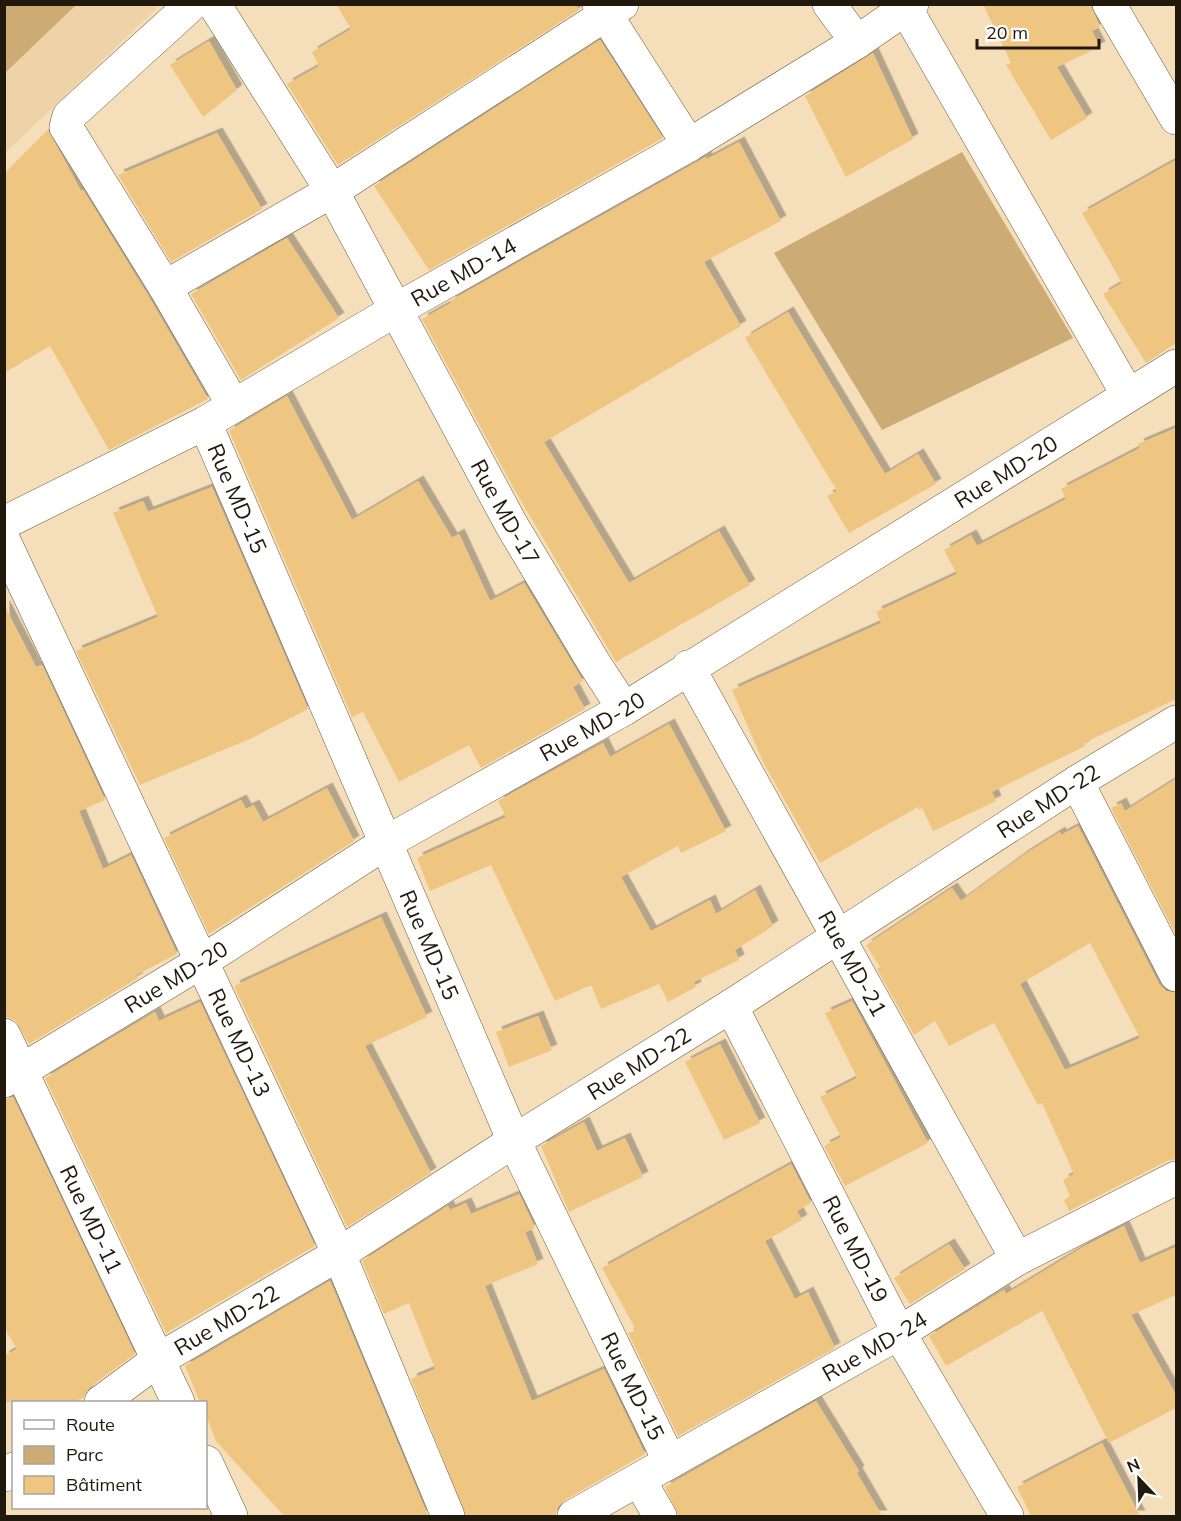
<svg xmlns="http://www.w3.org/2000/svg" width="1181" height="1521" viewBox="0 0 1181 1521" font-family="Mulish,sans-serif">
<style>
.built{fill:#eed3a9}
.green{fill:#cdab74}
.building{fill:#efc681;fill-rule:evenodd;filter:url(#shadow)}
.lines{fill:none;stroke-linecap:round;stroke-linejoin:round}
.minor-casing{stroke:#6f5c3c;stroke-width:34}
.minor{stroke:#fff;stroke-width:33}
.labels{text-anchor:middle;stroke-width:5;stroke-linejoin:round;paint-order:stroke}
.street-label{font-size:22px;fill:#21190c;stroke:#fff}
</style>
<defs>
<filter id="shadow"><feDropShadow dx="5.5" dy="-5.5" stdDeviation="0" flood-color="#0004"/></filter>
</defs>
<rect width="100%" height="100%" fill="#f5dfbb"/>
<!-- built -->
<path class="built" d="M 5,5 L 160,5 L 5,153 Z"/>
<!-- green -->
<g class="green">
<path d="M 5,4 L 76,4 L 76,5 L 5,73 Z"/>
<path d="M 962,152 L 1073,338 L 882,430 L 774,253 Z"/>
</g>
<!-- building -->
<g class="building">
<path d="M 336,4 L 575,4 L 579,10 L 338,165 L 287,84 L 319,66 L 312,52 L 351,29 Z"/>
<path d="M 983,4 L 1090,4 L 1100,27 L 1092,31 L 1100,47 L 1057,67 L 1087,118 L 1051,140 L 1006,65 L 1011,63 Z"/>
<path d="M 600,40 L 663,138 L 429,270 L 374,186 Z"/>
<path d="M 209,41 L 237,90 L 203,117 L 170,65 Z"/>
<path d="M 873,53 L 913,139 L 846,177 L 805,96 Z"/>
<path d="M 48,130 L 81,191 L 83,190 L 149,297 L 208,399 L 109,450 L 50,346 L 4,373 L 4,174 Z"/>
<path d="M 217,133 L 262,209 L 171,262 L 118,175 Z"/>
<path d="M 739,142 L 781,221 L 704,262 L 741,326 L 544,442 L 629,583 L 719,531 L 750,585 L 616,662 L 514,489 L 422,319 L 451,303 L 450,301 L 706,157 L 707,159 Z"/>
<path d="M 1176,160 L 1176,343 L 1146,363 L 1103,294 L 1122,283 L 1082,213 Z"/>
<path d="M 287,238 L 339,318 L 241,380 L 191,294 Z"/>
<path d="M 788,312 L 885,474 L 918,454 L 936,484 L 849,533 L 827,496 L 837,491 L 745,338 Z"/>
<path d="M 287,396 L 352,520 L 418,481 L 452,538 L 459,534 L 490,601 L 524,583 L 583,681 L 573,687 L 585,709 L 481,768 L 469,745 L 399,782 L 363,712 L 352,717 L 229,431 Z"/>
<path d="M 1176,428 L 1176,699 L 1084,743 L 1085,746 L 992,792 L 996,801 L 933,831 L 922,808 L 919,810 L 918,807 L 820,863 L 764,764 L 732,690 L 881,623 L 876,612 L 957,574 L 944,550 L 971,535 L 977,546 L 1066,499 L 1061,489 L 1140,448 L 1138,444 Z"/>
<path d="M 212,487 L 308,709 L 252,738 L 140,785 L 76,651 L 158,617 L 113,513 L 143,501 L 148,512 Z"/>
<path d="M 4,605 L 36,667 L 42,665 L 105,800 L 79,811 L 103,869 L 131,855 L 177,954 L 136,975 L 138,978 L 29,1044 L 15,1020 L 4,1016 Z"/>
<path d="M 669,724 L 726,831 L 681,853 L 678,846 L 621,877 L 651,931 L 710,900 L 716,914 L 755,890 L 773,926 L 735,950 L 739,960 L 694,982 L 696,987 L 668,1002 L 659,984 L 601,1009 L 591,985 L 555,1001 L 491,865 L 430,891 L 417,858 L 506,817 L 498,801 L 603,743 L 610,757 Z"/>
<path d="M 1176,779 L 1176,935 L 1111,808 L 1121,803 L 1125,811 Z"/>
<path d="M 327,788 L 354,841 L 209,934 L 164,838 L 241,800 L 246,809 L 254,805 L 263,822 Z"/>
<path d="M 1078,826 L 1159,984 L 1166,991 L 1176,993 L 1176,1159 L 1167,1161 L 1069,1211 L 1064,1200 L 1070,1196 L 1063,1180 L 1074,1174 L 1042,1103 L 1038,1105 L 994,1023 L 949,1046 L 935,1021 L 914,1035 L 877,969 L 880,967 L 866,945 L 952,888 L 961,901 L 1025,854 L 1060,832 L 1061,835 ZM 1090,943 L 1140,1038 L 1065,1070 L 1020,984 Z"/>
<path d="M 381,917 L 427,1017 L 365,1046 L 431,1173 L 347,1227 L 234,986 Z"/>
<path d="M 852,1001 L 928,1143 L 845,1186 L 824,1146 L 841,1137 L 820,1097 L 857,1078 L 825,1013 Z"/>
<path d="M 200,1002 L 315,1246 L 166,1333 L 45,1078 L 155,1012 L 159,1021 Z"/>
<path d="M 538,1016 L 552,1050 L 509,1067 L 496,1032 Z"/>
<path d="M 720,1044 L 760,1123 L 724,1140 L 685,1062 Z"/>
<path d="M 13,1097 L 135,1354 L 90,1387 L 83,1398 L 74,1402 L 4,1402 L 4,1356 L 17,1349 L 4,1328 L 4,1100 Z"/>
<path d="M 584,1122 L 597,1151 L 625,1138 L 643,1177 L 569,1212 L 541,1146 Z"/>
<path d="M 791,1164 L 811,1203 L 797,1211 L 802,1220 L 765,1241 L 795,1299 L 808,1292 L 835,1348 L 678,1436 L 628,1333 L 636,1330 L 602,1268 Z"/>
<path d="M 519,1194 L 535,1228 L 525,1232 L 538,1264 L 485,1286 L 532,1401 L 604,1369 L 645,1454 L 565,1500 L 558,1507 L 555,1516 L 466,1516 L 411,1379 L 435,1369 L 409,1303 L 384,1314 L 362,1261 L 448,1206 L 450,1210 L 466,1203 L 471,1214 Z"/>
<path d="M 1124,1226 L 1140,1263 L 1176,1247 L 1176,1295 L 1131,1315 L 1176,1395 L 1176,1408 L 1109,1443 L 1042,1311 L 946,1366 L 929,1336 L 1004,1290 L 1006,1294 L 1085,1246 Z"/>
<path d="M 949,1244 L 965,1269 L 910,1304 L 894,1278 Z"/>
<path d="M 330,1281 L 428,1516 L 284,1516 L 216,1441 L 206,1415 L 206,1402 L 200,1402 L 185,1366 Z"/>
<path d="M 816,1401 L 859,1471 L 857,1473 L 882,1516 L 679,1516 L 665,1487 Z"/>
<path d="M 1102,1443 L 1140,1516 L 1031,1516 L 1017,1487 Z"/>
</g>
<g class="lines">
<!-- minor casing -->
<g class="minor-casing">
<g id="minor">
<path d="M 192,4 L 69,116 L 66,127 L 165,287 L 234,406"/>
<path id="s1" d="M 214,4 L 332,191 L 511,524 L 594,663 L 624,709"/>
<path d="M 599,4 L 689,145"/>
<path d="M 829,4 L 857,42"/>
<path d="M 1109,4 L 1176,118"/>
<path d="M 906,9 L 1128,395"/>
<path d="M 165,287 L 332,191 L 622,4"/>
<path id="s2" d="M 205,423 L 514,1141 L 670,1462"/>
<path id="s3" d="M 4,523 L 205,423 L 394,311 L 689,145 L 857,42 L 912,4"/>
<path id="s4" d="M 4,541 L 339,1254 L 448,1516"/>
<path id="s5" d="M 688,667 L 1017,1259"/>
<path d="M 1077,782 L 1176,975"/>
<path id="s6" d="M 731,1006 L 899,1333 L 1007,1516"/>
<path id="s7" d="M 4,1035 L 178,1402"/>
<path id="s8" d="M 4,1081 L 201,962 L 387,842 L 624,709 L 1176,366"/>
<path id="s9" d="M 101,1402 L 158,1360 L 339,1254 L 514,1141 L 731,1006 L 1077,782 L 1176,722"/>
<path d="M 206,1462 L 231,1516"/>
<path d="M 4,1475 L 14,1469"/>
<path d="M 639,1480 L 660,1516"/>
<path id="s10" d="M 574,1516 L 899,1333 L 1017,1259 L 1176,1178"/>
</g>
</g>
<!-- minor -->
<use href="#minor" class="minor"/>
</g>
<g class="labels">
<!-- street labels -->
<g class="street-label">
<text dy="8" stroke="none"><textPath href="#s3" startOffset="524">Rue MD-14</textPath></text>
<text dy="8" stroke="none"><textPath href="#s8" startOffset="1173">Rue MD-20</textPath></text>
<text dy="8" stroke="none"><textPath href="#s2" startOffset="82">Rue MD-15</textPath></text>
<text dy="8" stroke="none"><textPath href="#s1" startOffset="586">Rue MD-17</textPath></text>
<text dy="8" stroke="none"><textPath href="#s8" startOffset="687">Rue MD-20</textPath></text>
<text dy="8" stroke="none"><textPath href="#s9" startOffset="1122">Rue MD-22</textPath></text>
<text dy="8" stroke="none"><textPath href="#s2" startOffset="568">Rue MD-15</textPath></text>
<text dy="8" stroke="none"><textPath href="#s5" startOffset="339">Rue MD-21</textPath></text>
<text dy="8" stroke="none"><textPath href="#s8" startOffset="201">Rue MD-20</textPath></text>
<text dy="8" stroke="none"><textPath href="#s4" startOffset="554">Rue MD-13</textPath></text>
<text dy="8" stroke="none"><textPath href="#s9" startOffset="636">Rue MD-22</textPath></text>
<text dy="8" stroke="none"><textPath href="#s7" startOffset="204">Rue MD-11</textPath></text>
<text dy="8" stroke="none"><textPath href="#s6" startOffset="273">Rue MD-19</textPath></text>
<text dy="8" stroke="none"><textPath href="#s9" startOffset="150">Rue MD-22</textPath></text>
<text dy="8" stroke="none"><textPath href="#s10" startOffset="345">Rue MD-24</textPath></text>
<text dy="8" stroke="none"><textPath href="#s2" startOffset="1054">Rue MD-15</textPath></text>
</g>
</g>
<!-- border -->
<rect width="1181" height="1521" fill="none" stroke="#21190c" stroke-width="12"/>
<!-- legend -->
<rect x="12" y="1401" width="195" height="108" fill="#ffffff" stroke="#a6a39e" stroke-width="1.5"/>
<rect x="24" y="1420" width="30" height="9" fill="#ffffff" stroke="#a6a39e" stroke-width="1.5"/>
<text x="66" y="1431" font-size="18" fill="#21190c">Route</text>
<rect x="24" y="1446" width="30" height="18" fill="#cdab74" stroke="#a6a39e" stroke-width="1.5"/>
<text x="66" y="1461" font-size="18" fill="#21190c">Parc</text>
<rect x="24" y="1476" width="30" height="18" fill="#efc681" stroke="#a6a39e" stroke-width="1.5"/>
<text x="66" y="1491" font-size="18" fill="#21190c">Bâtiment</text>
<!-- north arrow -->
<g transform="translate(1139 1479) rotate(337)" stroke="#ffffff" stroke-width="4.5" paint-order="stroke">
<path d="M0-4.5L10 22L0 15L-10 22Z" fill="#21190c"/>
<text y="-9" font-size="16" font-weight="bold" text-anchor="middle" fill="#21190c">N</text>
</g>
<!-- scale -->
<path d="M977 39v9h122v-9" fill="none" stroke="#21190c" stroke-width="3"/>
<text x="986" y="39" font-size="18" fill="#21190c" stroke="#ffffff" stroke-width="4.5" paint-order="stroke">20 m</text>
</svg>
